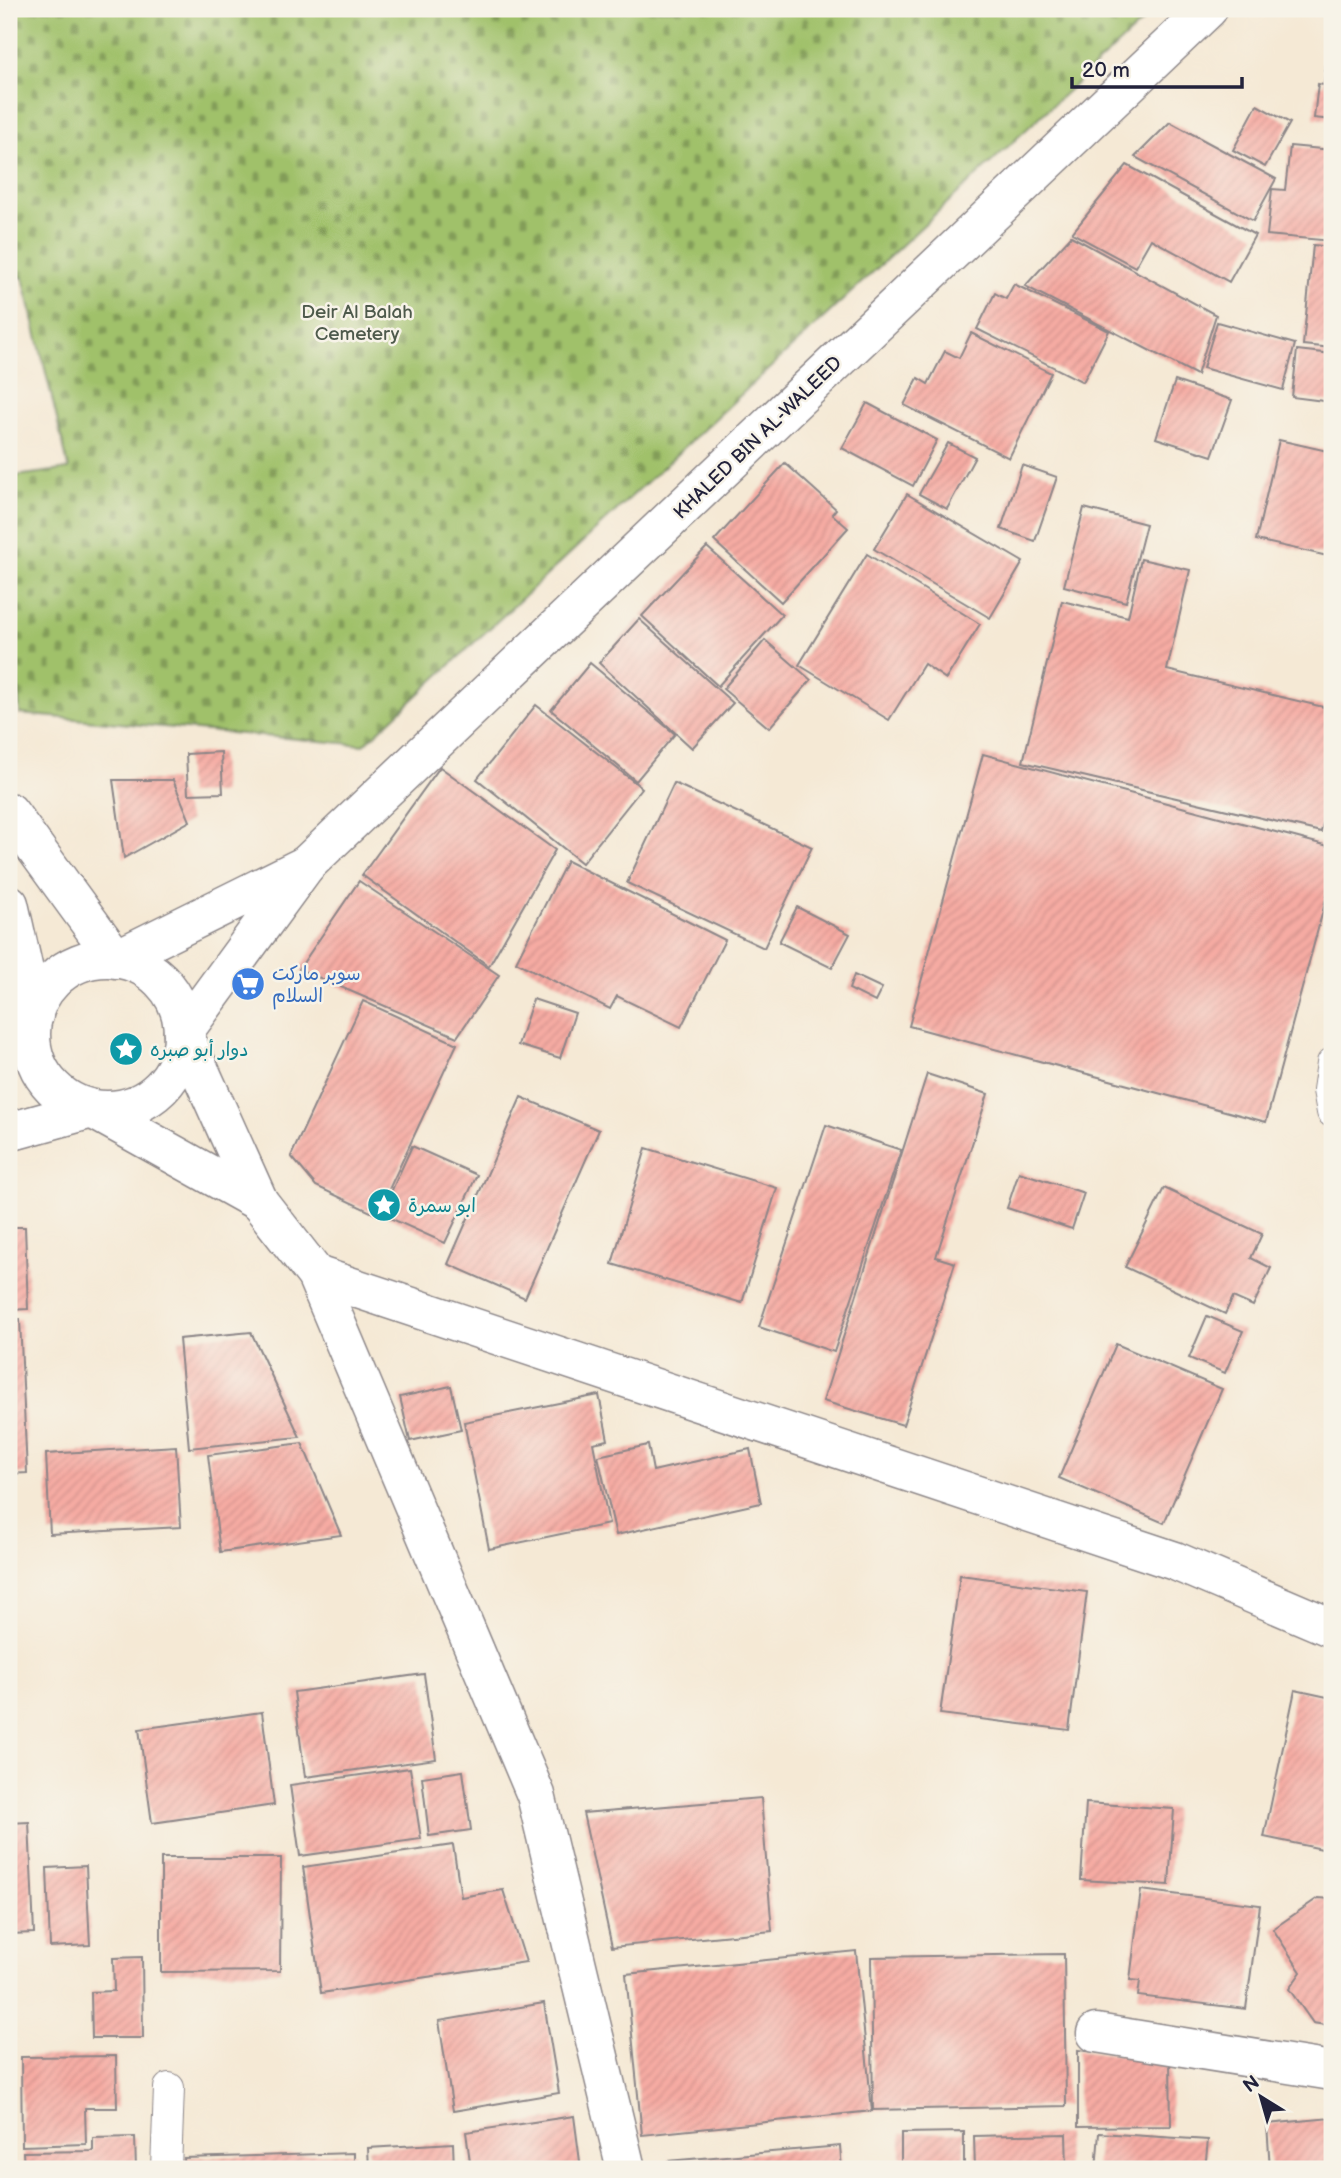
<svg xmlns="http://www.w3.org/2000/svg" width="1341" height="2178" viewBox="0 0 1341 2178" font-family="'Balsamiq Sans','Playpen Sans Arabic',sans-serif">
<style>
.cemetery{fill:url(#cemetery-stones);stroke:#617253;stroke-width:2}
.building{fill:url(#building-hatch)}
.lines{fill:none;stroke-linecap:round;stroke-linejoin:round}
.service-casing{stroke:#8c8688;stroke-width:32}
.minor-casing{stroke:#8c8688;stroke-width:41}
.tertiary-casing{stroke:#8c8688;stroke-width:41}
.service{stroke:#fff;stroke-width:30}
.minor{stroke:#fff;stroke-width:38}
.tertiary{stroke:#fff;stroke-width:38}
.labels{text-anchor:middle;stroke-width:5;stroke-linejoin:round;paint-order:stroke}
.park-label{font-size:19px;fill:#4e5a4c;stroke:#f7f3e8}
.street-label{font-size:19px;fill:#22223b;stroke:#f7f3e8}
.shop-label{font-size:19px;fill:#366cbe;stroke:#f7f3e8;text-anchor:start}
.culture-label{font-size:19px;fill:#0d838f;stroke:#f7f3e8;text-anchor:start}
</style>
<defs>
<pattern id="cemetery-stones" width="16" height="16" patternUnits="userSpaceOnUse" patternTransform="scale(1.75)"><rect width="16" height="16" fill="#a0c16b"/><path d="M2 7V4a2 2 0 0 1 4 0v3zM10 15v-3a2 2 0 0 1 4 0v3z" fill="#829c59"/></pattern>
<pattern id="building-hatch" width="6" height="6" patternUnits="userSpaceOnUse" patternTransform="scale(1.75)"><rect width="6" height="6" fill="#f6aba3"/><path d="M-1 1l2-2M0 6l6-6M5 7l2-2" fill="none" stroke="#d3938d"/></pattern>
</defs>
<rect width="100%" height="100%" fill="#f7f3e8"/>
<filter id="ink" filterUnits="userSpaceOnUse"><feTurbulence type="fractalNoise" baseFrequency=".0143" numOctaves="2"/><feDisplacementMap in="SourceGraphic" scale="14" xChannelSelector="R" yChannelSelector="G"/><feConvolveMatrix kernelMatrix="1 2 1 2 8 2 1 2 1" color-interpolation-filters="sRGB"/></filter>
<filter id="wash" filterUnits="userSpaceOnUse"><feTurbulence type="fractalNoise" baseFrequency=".00686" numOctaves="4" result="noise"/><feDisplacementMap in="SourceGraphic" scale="28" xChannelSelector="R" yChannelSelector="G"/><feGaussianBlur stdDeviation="1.57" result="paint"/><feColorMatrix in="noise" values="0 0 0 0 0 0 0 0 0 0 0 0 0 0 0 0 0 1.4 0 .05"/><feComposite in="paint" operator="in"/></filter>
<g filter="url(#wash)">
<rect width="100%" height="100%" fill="#f5e9d5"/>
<!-- cemetery -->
<path class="cemetery" d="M 9,9 L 1156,9 L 364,745 L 20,714 L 9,565 L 9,477 L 69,469 L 23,277 L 9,279 Z"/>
<g id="blocks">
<!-- building -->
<g class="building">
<path d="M 1327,52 L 1332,53 L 1332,120 L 1314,118 L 1318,84 L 1324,85 Z"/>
<path d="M 1257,105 L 1290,123 L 1265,167 L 1233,150 Z"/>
<path d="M 1170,122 L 1276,179 L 1253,221 L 1135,157 Z"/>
<path d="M 1290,146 L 1332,150 L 1332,241 L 1267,235 L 1272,189 L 1285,190 Z"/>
<path d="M 1127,165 L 1255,235 L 1229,282 L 1151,239 L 1135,267 L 1072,233 Z"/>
<path d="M 1071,236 L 1216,315 L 1197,375 L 1025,286 Z"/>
<path d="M 1313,245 L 1332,247 L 1332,348 L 1303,345 Z"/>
<path d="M 1014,284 L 1109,331 L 1083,382 L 977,329 L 995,293 L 1006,299 Z"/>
<path d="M 1217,322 L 1295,344 L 1283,390 L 1203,368 Z"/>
<path d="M 971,333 L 1051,373 L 1009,458 L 904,405 L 918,378 L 928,384 L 945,351 L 959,358 Z"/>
<path d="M 1297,350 L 1332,354 L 1332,402 L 1292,397 Z"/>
<path d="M 1175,381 L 1232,400 L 1212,456 L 1156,438 Z"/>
<path d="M 867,403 L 937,440 L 913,486 L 842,448 Z"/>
<path d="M 1279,440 L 1332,452 L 1332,557 L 1256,540 Z"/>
<path d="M 948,443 L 975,457 L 947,509 L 919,494 Z"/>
<path d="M 785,463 L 836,509 L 832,514 L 848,528 L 781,602 L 714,541 Z"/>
<path d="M 1022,465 L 1057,477 L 1035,541 L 1001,529 Z"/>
<path d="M 907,494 L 1023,562 L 990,618 L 874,549 Z"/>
<path d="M 1084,508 L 1146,524 L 1126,602 L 1064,586 Z"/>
<path d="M 707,547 L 782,615 L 718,686 L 642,616 Z"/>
<path d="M 867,554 L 980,624 L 946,679 L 924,664 L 889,720 L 799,665 Z"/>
<path d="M 1141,559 L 1190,570 L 1167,670 L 1332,709 L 1332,787 L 1321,832 L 1023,762 L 1062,601 L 1128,617 Z"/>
<path d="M 639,619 L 733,703 L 692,748 L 599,663 Z"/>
<path d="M 765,640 L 811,680 L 769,728 L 723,689 Z"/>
<path d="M 590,663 L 675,734 L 636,781 L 551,710 Z"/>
<path d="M 536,705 L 642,788 L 582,863 L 477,779 Z"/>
<path d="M 221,752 L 223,793 L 188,794 L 186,754 Z"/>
<path d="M 983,754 L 1332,847 L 1332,877 L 1266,1122 L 909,1026 Z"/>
<path d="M 440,767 L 555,850 L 489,966 L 362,875 Z"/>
<path d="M 113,780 L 173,780 L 190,821 L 124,858 Z"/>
<path d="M 674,783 L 812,847 L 764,948 L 627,883 Z"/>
<path d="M 567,861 L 725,940 L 681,1027 L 617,996 L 610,1009 L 516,962 Z"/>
<path d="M 359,881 L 499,975 L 457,1037 L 299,969 Z"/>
<path d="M 797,907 L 850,934 L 832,968 L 779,942 Z"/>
<path d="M 854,975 L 882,988 L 875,1002 L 849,989 Z"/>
<path d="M 533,999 L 575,1013 L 560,1058 L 518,1045 Z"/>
<path d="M 363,1001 L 457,1044 L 377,1215 L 316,1186 L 291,1156 Z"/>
<path d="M 927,1074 L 988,1094 L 936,1257 L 955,1263 L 903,1425 L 823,1401 Z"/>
<path d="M 521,1097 L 599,1130 L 525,1298 L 448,1264 Z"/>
<path d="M 826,1125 L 901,1150 L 834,1352 L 759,1327 Z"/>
<path d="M 412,1146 L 477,1175 L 445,1243 L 381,1214 Z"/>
<path d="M 646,1148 L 777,1188 L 742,1303 L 612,1264 Z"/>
<path d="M 1019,1172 L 1084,1193 L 1072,1229 L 1007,1208 Z"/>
<path d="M 1164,1188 L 1262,1234 L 1251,1258 L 1271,1268 L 1253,1306 L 1233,1297 L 1225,1314 L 1125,1267 Z"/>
<path d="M 9,1227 L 25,1227 L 28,1309 L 9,1310 Z"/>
<path d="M 1207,1316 L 1243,1331 L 1225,1373 L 1189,1358 Z"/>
<path d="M 20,1319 L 27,1473 L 9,1474 L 9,1320 Z"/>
<path d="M 251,1332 L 300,1437 L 189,1448 L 179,1339 Z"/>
<path d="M 1116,1344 L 1222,1389 L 1164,1523 L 1059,1478 Z"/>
<path d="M 451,1386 L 461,1430 L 410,1441 L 400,1397 Z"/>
<path d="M 599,1395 L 608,1440 L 593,1443 L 609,1524 L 489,1549 L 464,1422 Z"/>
<path d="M 302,1443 L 341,1535 L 220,1552 L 208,1455 Z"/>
<path d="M 648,1445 L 653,1471 L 750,1449 L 761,1503 L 616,1535 L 598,1456 Z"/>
<path d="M 176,1446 L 181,1527 L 50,1534 L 46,1454 Z"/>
<path d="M 960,1575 L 1087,1592 L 1069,1730 L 940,1714 Z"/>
<path d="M 424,1674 L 436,1759 L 305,1777 L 294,1692 Z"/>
<path d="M 1295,1690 L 1332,1698 L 1332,1851 L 1264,1837 Z"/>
<path d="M 262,1712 L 274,1805 L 152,1823 L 139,1729 Z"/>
<path d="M 410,1768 L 421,1839 L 300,1856 L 290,1785 Z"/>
<path d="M 463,1771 L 471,1830 L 429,1836 L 422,1777 Z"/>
<path d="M 761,1798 L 772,1931 L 612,1947 L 583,1813 Z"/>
<path d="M 1086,1803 L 1174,1809 L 1169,1885 L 1081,1880 Z"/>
<path d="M 29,1822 L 34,1933 L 9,1934 L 9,1823 Z"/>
<path d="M 453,1845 L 461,1897 L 503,1890 L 526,1962 L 321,1993 L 303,1867 Z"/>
<path d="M 161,1858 L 281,1858 L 280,1971 L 161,1972 Z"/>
<path d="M 86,1866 L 90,1945 L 50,1947 L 47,1868 Z"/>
<path d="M 1141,1890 L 1260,1905 L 1246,2009 L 1138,1996 L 1140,1981 L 1130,1980 Z"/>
<path d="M 1318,1898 L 1332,1899 L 1332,2026 L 1313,2023 L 1289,1989 L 1301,1972 L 1273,1929 Z"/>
<path d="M 856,1951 L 872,2111 L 642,2135 L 626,1974 Z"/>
<path d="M 1064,1954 L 1066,2106 L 873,2110 L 871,1957 Z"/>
<path d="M 142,1957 L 143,2038 L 92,2038 L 91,1992 L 114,1991 L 113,1958 Z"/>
<path d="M 544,2003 L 559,2093 L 453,2111 L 439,2021 Z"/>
<path d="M 1078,2050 L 1170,2061 L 1171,2126 L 1078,2127 Z"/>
<path d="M 116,2056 L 117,2108 L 85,2108 L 86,2144 L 22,2146 L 21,2057 Z"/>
<path d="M 574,2116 L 581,2169 L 471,2169 L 466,2132 Z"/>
<path d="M 1331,2118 L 1332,2169 L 1270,2169 L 1267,2124 Z"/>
<path d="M 964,2132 L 964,2169 L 888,2169 L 888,2164 L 901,2164 L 901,2133 Z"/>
<path d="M 1099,2133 L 1208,2140 L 1205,2169 L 1096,2169 Z"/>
<path d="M 1066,2134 L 1067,2169 L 975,2169 L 974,2136 Z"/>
<path d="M 135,2137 L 136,2169 L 24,2169 L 23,2152 L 93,2151 L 93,2138 Z"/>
<path d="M 453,2143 L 454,2169 L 369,2169 L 368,2148 Z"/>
<path d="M 840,2146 L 842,2169 L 669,2169 L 668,2161 Z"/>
<path d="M 354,2153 L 354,2169 L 185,2169 L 184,2158 Z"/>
</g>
</g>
</g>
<g filter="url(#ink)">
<use href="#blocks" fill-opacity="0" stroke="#8c8688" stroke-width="2"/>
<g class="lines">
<!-- service casing -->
<g class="service-casing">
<g id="service">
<path d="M 1332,1063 L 1328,1090 L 1332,1112"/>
<path d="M 166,2169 L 169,2088"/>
</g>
</g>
<!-- minor casing -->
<g class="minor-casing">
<g id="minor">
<path d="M 316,1275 L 1175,1561 L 1332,1628"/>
<path d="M 1096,2033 L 1332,2071"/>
</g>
</g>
<!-- tertiary casing -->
<g class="tertiary-casing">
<g id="tertiary">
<path d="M 9,812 L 116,959 L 306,865 L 183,1033 L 259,1202 L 316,1275 L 536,1795 L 626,2169"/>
<path d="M 306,865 L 1208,9"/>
<path d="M 9,904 L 34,1015 L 27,1022"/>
<circle cx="107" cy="1034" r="76"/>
<path d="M 9,1132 L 92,1109 L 259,1202"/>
</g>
</g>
<!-- service -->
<use href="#service" class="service"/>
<!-- minor -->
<use href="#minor" class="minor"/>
<!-- tertiary -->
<use href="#tertiary" class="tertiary"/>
</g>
</g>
<!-- icons -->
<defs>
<g id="supermarket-disc" transform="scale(1.75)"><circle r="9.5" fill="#3f7fe0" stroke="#f7f3e8"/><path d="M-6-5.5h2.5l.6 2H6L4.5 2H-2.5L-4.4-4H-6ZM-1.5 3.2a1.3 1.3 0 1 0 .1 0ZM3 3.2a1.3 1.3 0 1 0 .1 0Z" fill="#fff"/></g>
<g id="sight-disc" transform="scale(1.75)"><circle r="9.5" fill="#0f9aa8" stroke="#f7f3e8"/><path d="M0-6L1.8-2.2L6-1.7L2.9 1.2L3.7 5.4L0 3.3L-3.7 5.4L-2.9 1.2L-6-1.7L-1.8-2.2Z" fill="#fff"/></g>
</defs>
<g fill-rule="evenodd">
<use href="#supermarket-disc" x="248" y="984"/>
<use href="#sight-disc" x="126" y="1049"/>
<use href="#sight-disc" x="384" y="1205"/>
</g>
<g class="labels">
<!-- park labels -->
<g class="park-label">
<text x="357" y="318">Deir Al Balah<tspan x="357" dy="22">Cemetery</tspan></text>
</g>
<!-- street labels -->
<g class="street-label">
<text transform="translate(757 437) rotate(-44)" y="7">KHALED BIN AL-WALEED</text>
</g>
<!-- shop labels -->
<g class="shop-label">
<text x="272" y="980">سوبر ماركت<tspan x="272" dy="22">السلام</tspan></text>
</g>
<!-- culture labels -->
<g class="culture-label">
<text x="150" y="1056">دوار أبو صبره</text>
<text x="408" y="1212">ابو سمرة</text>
</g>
</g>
<!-- margin -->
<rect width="1341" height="2178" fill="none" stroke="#f7f3e8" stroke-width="35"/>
<!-- north arrow -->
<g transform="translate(1261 2097) rotate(323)" stroke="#f7f3e8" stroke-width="5" paint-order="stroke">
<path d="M0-5L12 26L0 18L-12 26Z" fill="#22223b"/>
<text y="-10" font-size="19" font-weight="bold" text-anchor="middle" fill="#22223b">N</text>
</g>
<!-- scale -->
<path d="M1072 77v10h170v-10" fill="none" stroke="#22223b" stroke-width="3.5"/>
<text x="1082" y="77" font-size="21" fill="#22223b" stroke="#f7f3e8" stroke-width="5" paint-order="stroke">20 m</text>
</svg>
